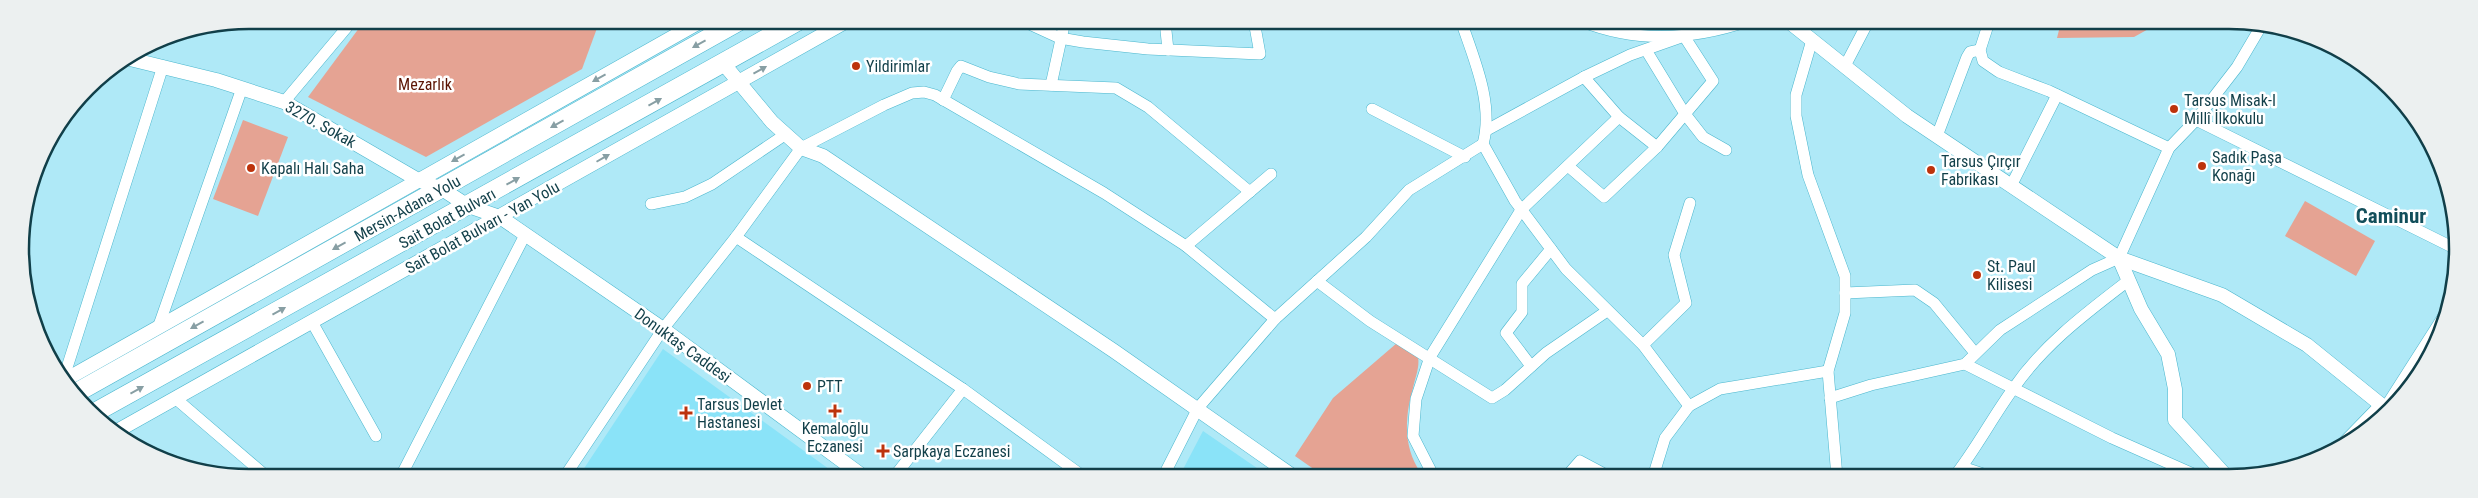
<svg xmlns="http://www.w3.org/2000/svg" width="2478" height="498" viewBox="0 0 2478 498" font-family="'Roboto Condensed',sans-serif">
<style>
.built{fill:#8ae3f8}
.green{fill:#e5a393}
.lines{fill:none;stroke-linecap:round;stroke-linejoin:round}
.minor-casing{stroke:#4ab6cd;stroke-width:12}
.tertiary-casing{stroke:#4ab6cd;stroke-width:15}
.trunk-casing{stroke:#4ab6cd;stroke-width:20}
.minor{stroke:#fff;stroke-width:11}
.tertiary{stroke:#fff;stroke-width:14}
.trunk{stroke:#fff;stroke-width:19}
.oneway{fill:#889fa4}
.poi-dot{fill:#bd330c;stroke:#fff;stroke-width:2}
.labels{text-anchor:middle;stroke-width:5;stroke-linejoin:round;paint-order:stroke}
.poi-label{font-size:16px;fill:#113f49;stroke:#fff;text-anchor:start}
.park-label{font-size:16px;fill:#5b1403;stroke:#fff}
.street-label{font-size:16px;fill:#113f49;stroke:#fff}
.district-label{font-size:21px;font-weight:bold;fill:#124e5a;stroke:#fff}
.rim{fill:none;stroke:#113f49;stroke-width:2.5}
</style>
<rect width="100%" height="100%" fill="#afe9f7"/>
<!-- built -->
<g class="built">
<path d="M 663,349 L 840,477 L 579,476 Z"/>
<path d="M 1203,431 L 1270,477 L 1179,477 Z"/>
</g>
<!-- green -->
<g class="green">
<path d="M 365,20 L 600,20 L 582,69 L 426,157 L 308,97 Z"/>
<path d="M 2061,22 L 2161,22 L 2134,37 L 2057,38 Z"/>
<path d="M 243,120 L 288,137 L 258,216 L 213,199 Z"/>
<path d="M 2305,201 L 2375,241 L 2356,276 L 2285,236 Z"/>
<path d="M 1397,343 L 1418,357 C 1420,367 1415,378 1413,388 C 1404,419 1403,451 1424,477 L 1325,477 L 1295,456 L 1333,398 Z"/>
</g>
<g class="lines">
<!-- minor casing -->
<g class="minor-casing">
<g id="minor">
<path d="M 1023,21 L 1060,38 L 1083,42 L 1148,49 L 1260,54 L 1254,21"/>
<path d="M 1165,21 L 1168,50"/>
<path d="M 1461,21 C 1474,59 1494,104 1483,144 L 1515,201 L 1566,269 L 1643,345 L 1689,406"/>
<path d="M 1581,21 C 1635,43 1692,40 1748,21"/>
<path d="M 1989,22 L 1980,50 L 1983,61 L 1999,72 L 2049,91 L 2169,148"/>
<path d="M 1812,40 L 1796,95 L 1796,116 L 1808,175 L 1845,276 L 1845,313 L 1828,371 L 1837,477"/>
<path d="M 1646,50 L 1685,114 L 1703,137 L 1726,150"/>
<path d="M 1845,66 L 1868,22"/>
<path d="M 1584,77 L 1619,117 L 1657,147"/>
<path d="M 1051,85 L 1065,21"/>
<path d="M 943,100 L 957,71 L 961,66 L 989,77 L 1019,84 L 1116,88 L 1148,107 L 1250,192"/>
<path d="M 284,102 L 353,20"/>
<path d="M 1372,109 L 1465,157"/>
<path d="M 2196,120 L 2454,248"/>
<path d="M 1487,130 L 1584,77 L 1630,55 L 1684,36 L 1713,81 L 1657,147 L 1604,197 L 1568,166"/>
<path d="M 1937,136 L 1967,57 L 1970,52 L 1980,50"/>
<path d="M 2011,186 L 2057,95"/>
<path d="M 651,204 L 685,197 L 712,184 L 786,134"/>
<path d="M 736,237 L 963,389 L 1084,477"/>
<path d="M 1186,246 L 1271,174"/>
<path d="M 1317,281 L 1370,321 L 1492,398 L 1505,390 L 1546,353 L 1607,311"/>
<path d="M 1845,293 L 1915,290 L 1934,303 L 1975,353"/>
<path d="M 312,322 L 376,436"/>
<path d="M 158,328 L 242,88"/>
<path d="M 1643,345 L 1686,303 L 1674,255 L 1690,203"/>
<path d="M 1965,364 L 2112,438 L 2200,477"/>
<path d="M 1531,366 L 1506,333 L 1522,312 L 1522,284 L 1551,249"/>
<path d="M 64,377 L 163,66"/>
<path d="M 175,398 L 266,476"/>
<path d="M 1830,398 L 1871,385 L 1965,364 L 2000,330 L 2092,270 L 2119,258 L 2169,148 L 2196,120 L 2237,67 L 2263,23"/>
<path d="M 2385,408 L 2445,314"/>
<path d="M 2343,443 L 2381,404"/>
<path d="M 1962,467 L 1992,477"/>
<path d="M 401,476 L 525,235"/>
<path d="M 565,476 L 663,329 L 736,237 L 801,148 L 884,105 L 912,93 L 924,92 L 935,95 L 1104,193 L 1186,246 L 1275,319"/>
<path d="M 894,477 L 963,389"/>
<path d="M 1163,477 L 1198,408 L 1275,319 L 1366,237 L 1409,190 L 1483,144"/>
<path d="M 1434,477 L 1413,436 L 1416,399 L 1430,357 L 1521,210 L 1619,117"/>
<path d="M 1566,477 L 1580,461 L 1610,477"/>
<path d="M 1653,477 L 1665,438 L 1689,406 L 1720,389 L 1828,371"/>
<path d="M 1954,477 C 1976,449 1992,418 2013,389 C 2044,344 2086,313 2129,280"/>
</g>
</g>
<!-- tertiary casing -->
<g class="tertiary-casing">
<g id="tertiary">
<path d="M 1788,21 L 1907,116 L 2119,258 L 2222,295 L 2307,345 L 2390,412"/>
<path d="M 130,59 L 216,80 L 284,102 L 418,180 L 442,189 L 468,206 L 500,217 L 663,329 L 864,477"/>
<path d="M 723,63 L 772,122 L 801,148 L 823,156 L 1114,351 L 1294,477"/>
<path d="M 2119,258 L 2141,309 L 2168,354 L 2175,389 L 2175,420 L 2227,477"/>
<path d="M 65,380 L 703,20"/>
<path d="M 117,431 L 847,21"/>
</g>
</g>
<!-- trunk casing -->
<g class="trunk-casing">
<g id="trunk">
<path d="M 74,394 L 741,20"/>
<path d="M 94,413 L 798,21"/>
</g>
</g>
<!-- minor -->
<use href="#minor" class="minor"/>
<!-- tertiary -->
<use href="#tertiary" class="tertiary"/>
<!-- trunk -->
<use href="#trunk" class="trunk"/>
</g>
<!-- one-way arrows -->
<defs><path id="oneway-solid" d="M-6-.8H1V-3.2L6.5 0L1 3.2V.8H-6Z" transform="scale(1.25)"/></defs>
<g class="oneway">
<use href="#oneway-solid" transform="translate(699 44) rotate(151)"/>
<use href="#oneway-solid" transform="translate(760 70) rotate(-29)"/>
<use href="#oneway-solid" transform="translate(599 78) rotate(151)"/>
<use href="#oneway-solid" transform="translate(655 102) rotate(-29)"/>
<use href="#oneway-solid" transform="translate(557 124) rotate(151)"/>
<use href="#oneway-solid" transform="translate(458 158) rotate(151)"/>
<use href="#oneway-solid" transform="translate(603 158) rotate(-30)"/>
<use href="#oneway-solid" transform="translate(513 181) rotate(-29)"/>
<use href="#oneway-solid" transform="translate(339 246) rotate(151)"/>
<use href="#oneway-solid" transform="translate(279 311) rotate(-29)"/>
<use href="#oneway-solid" transform="translate(197 325) rotate(151)"/>
<use href="#oneway-solid" transform="translate(137 390) rotate(-29)"/>
</g>
<!-- markers -->
<g class="poi-dot">
<circle cx="856" cy="66" r="5"/>
<circle cx="2174" cy="109" r="5"/>
<circle cx="2202" cy="166" r="5"/>
<circle cx="251" cy="168" r="5"/>
<circle cx="1931" cy="170" r="5"/>
<circle cx="1977" cy="275" r="5"/>
<circle cx="807" cy="386" r="5"/>
<path d="M832.5 403.5h5v5h5v5h-5v5h-5v-5h-5v-5h5z"/>
<path d="M683.5 405.5h5v5h5v5h-5v5h-5v-5h-5v-5h5z"/>
<path d="M880.5 443.5h5v5h5v5h-5v5h-5v-5h-5v-5h5z"/>
</g>
<g class="labels">
<!-- poi labels -->
<g class="poi-label">
<text x="866" y="72">Yildirimlar</text>
<text x="2184" y="106">Tarsus Misak-I<tspan x="2184" dy="18">Millî İlkokulu</tspan></text>
<text x="2212" y="163">Sadık Paşa<tspan x="2212" dy="18">Konağı</tspan></text>
<text x="1941" y="167">Tarsus Çırçır<tspan x="1941" dy="18">Fabrikası</tspan></text>
<text x="261" y="174">Kapalı Halı Saha</text>
<text x="1987" y="272">St. Paul<tspan x="1987" dy="18">Kilisesi</tspan></text>
<text x="817" y="392">PTT</text>
<text x="697" y="410">Tarsus Devlet<tspan x="697" dy="18">Hastanesi</tspan></text>
<text x="835" y="434" text-anchor="middle">Kemaloğlu<tspan x="835" dy="18">Eczanesi</tspan></text>
<text x="893" y="457">Sarpkaya Eczanesi</text>
</g>
<!-- park labels -->
<g class="park-label">
<text x="425" y="90">Mezarlık</text>
</g>
<!-- street labels -->
<g class="street-label">
<text transform="translate(321 124) rotate(29)" y="6">3270. Sokak</text>
<text transform="translate(407 208) rotate(-29)" y="6">Mersin-Adana Yolu</text>
<text transform="translate(447 218) rotate(-29)" y="6">Sait Bolat Bulvarı</text>
<text transform="translate(482 227) rotate(-29)" y="6">Sait Bolat Bulvarı - Yan Yolu</text>
<text transform="translate(683 345) rotate(36)" y="6">Donuktaş Caddesi</text>
</g>
<!-- district labels -->
<g class="district-label">
<text x="2391" y="223">Caminur</text>
</g>
</g>
<!-- crop -->
<path d="M0 0H2478V498H0ZM249 29H2229A220 220 0 0 1 2449 249V249A220 220 0 0 1 2229 469H249A220 220 0 0 1 29 249V249A220 220 0 0 1 249 29Z" fill="#ecf0f0" fill-rule="evenodd"/>
<path class="rim" d="M249 29H2229A220 220 0 0 1 2449 249V249A220 220 0 0 1 2229 469H249A220 220 0 0 1 29 249V249A220 220 0 0 1 249 29Z"/>
</svg>
